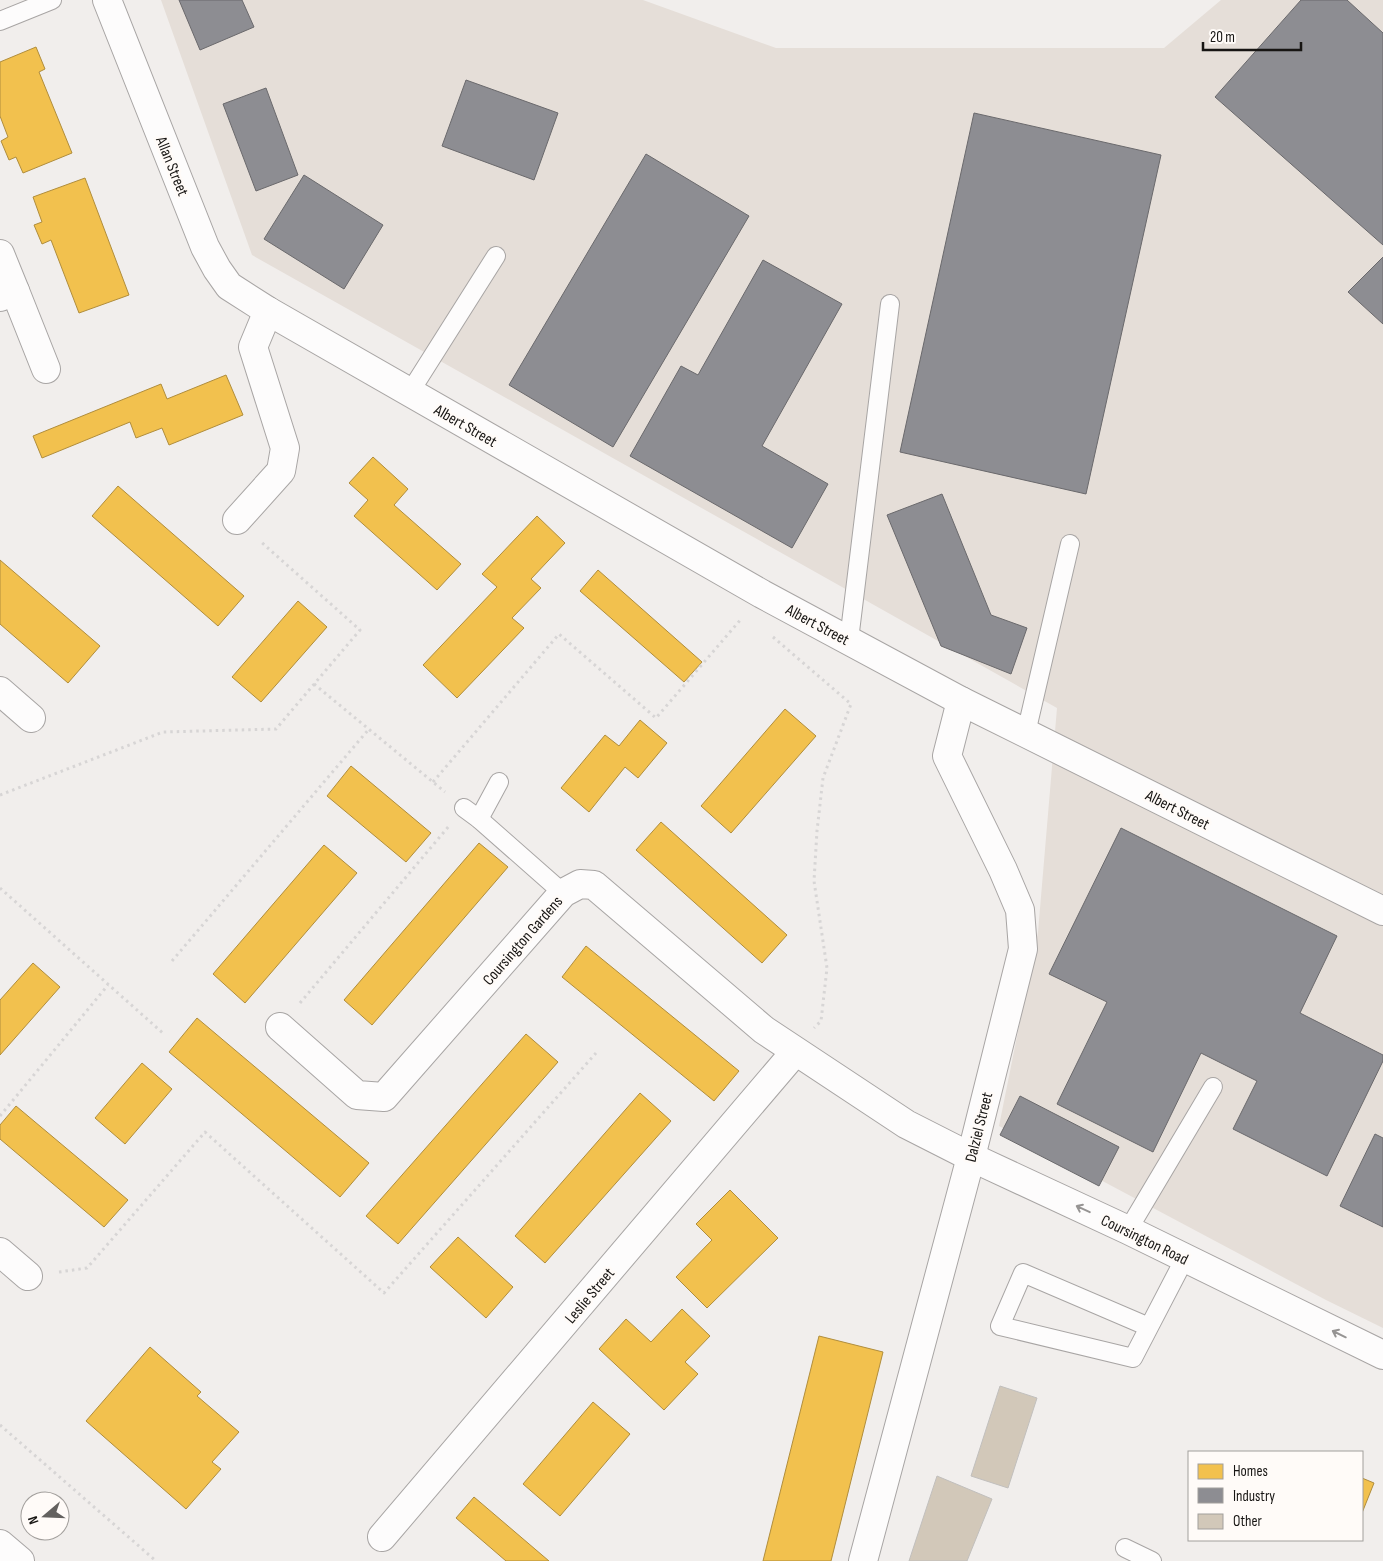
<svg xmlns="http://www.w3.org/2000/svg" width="1383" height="1561" viewBox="0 0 1383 1561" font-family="'Sofia Sans Condensed',sans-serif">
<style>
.built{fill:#e5ded8}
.homes{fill:#f2c14e;stroke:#b08d3c}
.industry{fill:#8d8d92;stroke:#6a696c}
.building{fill:#d2c8b9;stroke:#c1bfbd}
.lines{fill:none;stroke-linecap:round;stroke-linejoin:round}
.service-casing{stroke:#a8a5a4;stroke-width:20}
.minor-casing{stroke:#a8a5a4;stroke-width:30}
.primary-casing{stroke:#a8a5a4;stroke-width:30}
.path{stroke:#d7d5d5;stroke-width:3;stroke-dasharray:2.5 4;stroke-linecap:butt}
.service{stroke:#fdfcfc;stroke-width:18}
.minor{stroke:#fdfcfc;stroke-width:28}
.primary{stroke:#fdfcfc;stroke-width:28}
.oneway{stroke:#969493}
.labels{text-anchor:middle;stroke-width:5;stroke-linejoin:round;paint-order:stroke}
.street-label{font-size:16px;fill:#171513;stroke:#fffbf8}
</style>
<rect width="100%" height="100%" fill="#f1eeec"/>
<!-- built -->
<path class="built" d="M 161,0 L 643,0 L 776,48 L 1164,48 L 1221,0 L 1383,0 L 1383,1328 L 1326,1300 L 999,1126 L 1038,932 L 1057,708 L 252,255 Z"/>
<!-- homes -->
<g class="homes">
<path d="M 36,47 L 45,69 L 39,72 L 72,153 L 23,173 L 16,157 L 9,160 L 1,141 L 8,137 L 0,116 L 0,62 Z"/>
<path d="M 85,178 L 129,295 L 79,313 L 51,240 L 42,244 L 34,225 L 42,222 L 33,197 Z"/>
<path d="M 226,375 L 243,415 L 169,445 L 162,428 L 136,438 L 130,422 L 42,458 L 33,436 L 161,384 L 167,399 Z"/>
<path d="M 373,457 L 408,489 L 394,505 L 461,564 L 437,590 L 354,516 L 368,500 L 349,483 Z"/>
<path d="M 118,486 L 244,596 L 218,626 L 92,516 Z"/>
<path d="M 537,516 L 565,543 L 531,579 L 541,588 L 512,618 L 524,628 L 457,698 L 423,665 L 497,587 L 482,574 Z"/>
<path d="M 0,560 L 100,646 L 68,683 L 0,624 Z"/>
<path d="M 598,570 L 702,662 L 684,682 L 580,591 Z"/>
<path d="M 298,601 L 327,627 L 261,702 L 232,677 Z"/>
<path d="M 785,709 L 816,736 L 731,833 L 701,806 Z"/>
<path d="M 640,720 L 667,743 L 638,778 L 625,767 L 589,812 L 561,788 L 605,735 L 619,746 Z"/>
<path d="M 351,766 L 431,833 L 406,862 L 327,796 Z"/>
<path d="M 661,822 L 787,935 L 762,963 L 636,850 Z"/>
<path d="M 479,843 L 508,867 L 372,1025 L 344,1000 Z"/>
<path d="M 324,845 L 357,873 L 245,1003 L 213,974 Z"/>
<path d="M 586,946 L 739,1071 L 714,1101 L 562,977 Z"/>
<path d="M 33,963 L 60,987 L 0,1055 L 0,1000 Z"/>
<path d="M 197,1018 L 369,1163 L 340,1197 L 169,1052 Z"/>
<path d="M 526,1034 L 558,1062 L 398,1244 L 366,1216 Z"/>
<path d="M 142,1063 L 172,1089 L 125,1144 L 95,1118 Z"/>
<path d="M 640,1093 L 671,1121 L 545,1263 L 515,1236 Z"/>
<path d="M 16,1106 L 128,1200 L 104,1227 L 0,1139 L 0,1125 Z"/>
<path d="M 730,1190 L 778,1238 L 707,1308 L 676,1277 L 712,1240 L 696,1224 Z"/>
<path d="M 458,1237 L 513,1287 L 486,1318 L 430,1267 Z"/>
<path d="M 682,1309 L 710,1336 L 685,1362 L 698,1374 L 664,1410 L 599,1349 L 626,1319 L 651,1342 Z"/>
<path d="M 819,1336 L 883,1352 L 831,1561 L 763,1561 Z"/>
<path d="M 150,1347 L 201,1392 L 197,1396 L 239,1432 L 212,1462 L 221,1469 L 186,1509 L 86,1421 Z"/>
<path d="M 593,1402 L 630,1434 L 560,1516 L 523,1484 Z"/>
<path d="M 1362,1478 L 1374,1483 L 1362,1513 Z"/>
<path d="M 474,1497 L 549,1561 L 506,1561 L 456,1518 Z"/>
</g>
<!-- industry -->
<g class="industry">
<path d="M 179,0 L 242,0 L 254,27 L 200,50 Z"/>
<path d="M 1301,0 L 1347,0 L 1383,33 L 1383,245 L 1215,97 Z"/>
<path d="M 466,80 L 558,113 L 534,180 L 442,146 Z"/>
<path d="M 266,88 L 298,175 L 256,191 L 223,104 Z"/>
<path d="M 974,113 L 1161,155 L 1086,494 L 900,452 Z"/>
<path d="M 646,154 L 749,216 L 613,447 L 509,385 Z"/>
<path d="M 304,175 L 383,225 L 344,289 L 264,239 Z"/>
<path d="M 1383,257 L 1383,324 L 1348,292 Z"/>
<path d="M 763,260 L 842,304 L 762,446 L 828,484 L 792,548 L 630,456 L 681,366 L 698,375 Z"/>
<path d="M 942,494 L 991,615 L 1027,628 L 1011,674 L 941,646 L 887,515 Z"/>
<path d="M 1121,828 L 1337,936 L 1300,1013 L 1383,1055 L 1383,1061 L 1327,1176 L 1233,1129 L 1257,1081 L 1201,1053 L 1153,1152 L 1057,1104 L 1107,1002 L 1049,974 Z"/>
<path d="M 1020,1096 L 1119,1147 L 1099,1186 L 1000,1135 Z"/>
<path d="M 1375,1134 L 1383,1138 L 1383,1227 L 1340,1206 Z"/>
</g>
<!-- building -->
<g class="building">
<path d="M 1000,1386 L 1037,1398 L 1008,1488 L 971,1476 Z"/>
<path d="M 937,1476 L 992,1499 L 967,1561 L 909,1561 Z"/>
</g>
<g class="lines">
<!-- service casing -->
<g class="service-casing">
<g id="service">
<path d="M 0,21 L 52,0"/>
<path d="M 410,392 L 496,256"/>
<path d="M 849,640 L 890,304"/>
<path d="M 1026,733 L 1070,544"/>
<path d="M 464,808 L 479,819 L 563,893"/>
<path d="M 479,819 L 499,782"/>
<path d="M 1128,1230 L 1213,1087"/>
<path d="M 1149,1327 L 1023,1273 L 1000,1326 L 1133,1358 L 1185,1258"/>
<path d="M 1125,1548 L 1152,1561"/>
</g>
</g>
<!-- minor casing -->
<g class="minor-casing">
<g id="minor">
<path d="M 107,0 L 205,247 L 217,269 L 229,286 L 268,311 L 762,594 L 961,701 L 1383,911"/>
<path d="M 0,254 L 15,291"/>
<path d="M 0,297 L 15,291 L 46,369"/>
<path d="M 237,520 L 281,471 L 285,448 L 253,347 L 268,311"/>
<path d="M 0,691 L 31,718"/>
<path d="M 280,1027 L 357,1095 L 384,1097 L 563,893 L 580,884 L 594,885 L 764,1030 L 906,1124 L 971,1157 L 1128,1230 L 1383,1355"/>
<path d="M 0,1252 L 28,1276"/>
<path d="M 382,1537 L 795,1052"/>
<path d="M 863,1561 L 971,1157 L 1023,949 L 1020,910 L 1003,870 L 947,756 L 961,701"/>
</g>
</g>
<!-- primary casing -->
<g class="primary-casing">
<path id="primary" d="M 0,1544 L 20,1561"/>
</g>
<!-- path -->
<g class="path">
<path d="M 773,637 L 851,704 L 823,778 L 817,831 L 814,881 L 827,968 L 821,1021 L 814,1028"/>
<path d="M 314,684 L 445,792"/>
<path d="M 433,782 L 559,634 L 656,718 L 742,618"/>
<path d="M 0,795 L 163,732 L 276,729 L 360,630 L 260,541"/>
<path d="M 0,888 L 165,1035"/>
<path d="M 172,961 L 369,729"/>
<path d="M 300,1003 L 449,826"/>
<path d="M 0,1116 L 108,985"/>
<path d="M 59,1272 L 87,1268 L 205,1132 L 384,1293 L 596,1053"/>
<path d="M 0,1425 L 156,1561"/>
</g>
<!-- service -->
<use href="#service" class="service"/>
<!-- minor -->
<use href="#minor" class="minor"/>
<!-- primary -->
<use href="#primary" class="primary"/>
</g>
<!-- one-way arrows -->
<defs><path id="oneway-shaft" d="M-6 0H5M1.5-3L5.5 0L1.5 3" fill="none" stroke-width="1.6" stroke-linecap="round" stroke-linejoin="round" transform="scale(1.25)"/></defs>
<g class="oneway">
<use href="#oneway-shaft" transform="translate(1083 1209) rotate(-155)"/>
<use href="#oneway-shaft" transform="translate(1339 1334) rotate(-154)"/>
</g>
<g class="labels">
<!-- street labels -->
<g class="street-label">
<text transform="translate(173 166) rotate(68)" y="6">Allan Street</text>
<text transform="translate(466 425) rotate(30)" y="6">Albert Street</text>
<text transform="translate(818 624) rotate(28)" y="6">Albert Street</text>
<text transform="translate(1178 809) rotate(27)" y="6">Albert Street</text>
<text transform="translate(522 940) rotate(-49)" y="6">Coursington Gardens</text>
<text transform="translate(978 1127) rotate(-76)" y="6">Dalziel Street</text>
<text transform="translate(1145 1239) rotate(26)" y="6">Coursington Road</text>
<text transform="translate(589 1295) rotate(-50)" y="6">Leslie Street</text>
</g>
</g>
<!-- legend -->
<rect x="1188" y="1451" width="175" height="90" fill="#fffbf8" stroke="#a29f9c"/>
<rect x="1198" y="1464" width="25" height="15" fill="#f2c14e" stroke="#a29f9c"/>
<text x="1233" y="1476" font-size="15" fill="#171513">Homes</text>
<rect x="1198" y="1488" width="25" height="15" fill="#8d8d92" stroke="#a29f9c"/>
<text x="1233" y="1501" font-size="15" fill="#171513">Industry</text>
<rect x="1198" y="1514" width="25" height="15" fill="#d2c8b9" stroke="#a29f9c"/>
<text x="1233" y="1526" font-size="15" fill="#171513">Other</text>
<!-- north arrow -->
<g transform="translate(45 1516) rotate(251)"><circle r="24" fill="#fffbf8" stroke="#a29f9c"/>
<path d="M0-4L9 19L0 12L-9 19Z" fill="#63615f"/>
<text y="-8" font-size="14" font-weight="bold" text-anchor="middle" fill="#171513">N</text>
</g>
<!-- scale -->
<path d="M1203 42v8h98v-8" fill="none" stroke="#171513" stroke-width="2.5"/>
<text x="1210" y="42" font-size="15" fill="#171513" stroke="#fffbf8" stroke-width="4" paint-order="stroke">20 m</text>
</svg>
